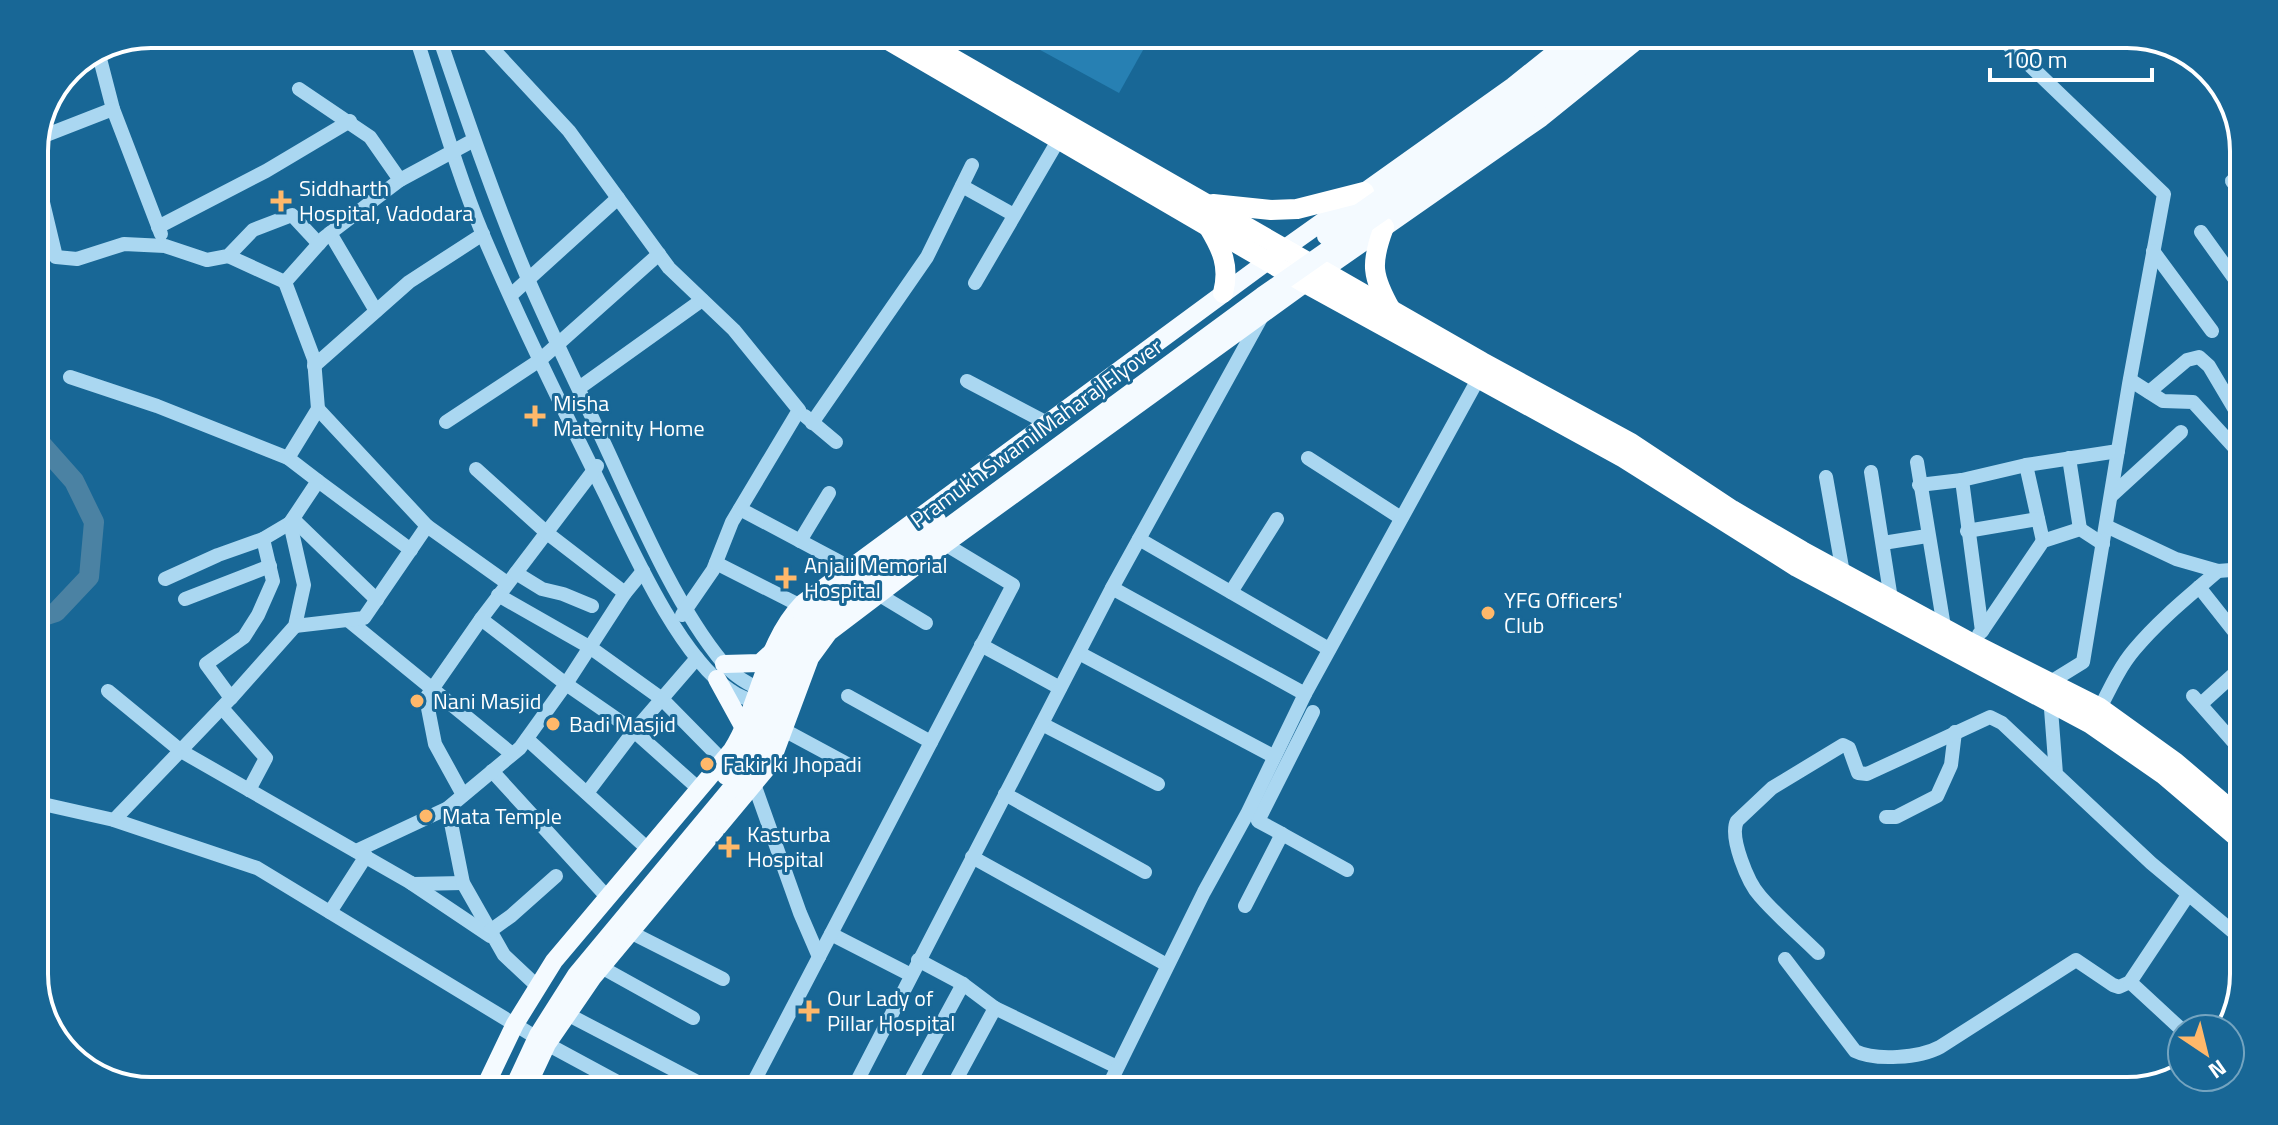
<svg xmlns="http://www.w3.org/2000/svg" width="2278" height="1125" viewBox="0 0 2278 1125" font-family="'Titillium Web',sans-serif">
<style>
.green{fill:#2780b3}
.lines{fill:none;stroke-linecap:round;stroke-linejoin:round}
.river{stroke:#4b82a3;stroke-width:20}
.minor{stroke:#aad7f1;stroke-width:14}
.major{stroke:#f4faff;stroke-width:18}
.highway{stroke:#fff;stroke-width:20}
.major-bridge{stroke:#f4faff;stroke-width:18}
.poi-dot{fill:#ffb86a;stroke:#186796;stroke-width:3}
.labels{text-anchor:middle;stroke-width:6;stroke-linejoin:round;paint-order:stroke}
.poi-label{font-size:22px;fill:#fff;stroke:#186796;text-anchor:start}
.street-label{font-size:22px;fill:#fff;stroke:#186796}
.rim{fill:none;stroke:#fff;stroke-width:4}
</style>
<rect width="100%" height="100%" fill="#186796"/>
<!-- green -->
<path class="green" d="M 1011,34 L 1152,34 L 1119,93 Z"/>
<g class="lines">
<!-- river -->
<path class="river" d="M 34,436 L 74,481 L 94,522 L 89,577 L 56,612 L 34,619"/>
<!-- minor -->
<g class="minor">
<path d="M 415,34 C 437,101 456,170 483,235 C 521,324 564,411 607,498 C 633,552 680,657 730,690 C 739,697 752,701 763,704"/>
<path d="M 438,34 C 466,116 494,199 528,279 C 552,335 579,389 605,445 C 637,514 675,605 723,663 C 736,678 750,686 768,692"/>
<path d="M 479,34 L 569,131 L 669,268 L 734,330 L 799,410 L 732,522 L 713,570 L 682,615"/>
<path d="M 1997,34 L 2164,194 L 2129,384 L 2083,662 L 2049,683 L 2056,774 L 2151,863 L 2244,941"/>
<path d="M 99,55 L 113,109 L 161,234"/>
<path d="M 299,89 L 370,137 L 400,180"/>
<path d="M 36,139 L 113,109"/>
<path d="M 34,165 L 56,257 L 77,259 L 124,244 L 165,246 L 207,260 L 228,256 L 253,230 L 292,215 L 319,244"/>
<path d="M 2232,181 L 2244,197"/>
<path d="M 962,186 L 1014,215"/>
<path d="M 158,227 L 266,171 L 350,121"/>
<path d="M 2201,232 L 2244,292"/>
<path d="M 330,233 L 376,311"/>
<path d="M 2153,251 L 2212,331"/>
<path d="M 228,256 L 285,282"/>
<path d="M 975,283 L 1059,139"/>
<path d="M 511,295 L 618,198"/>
<path d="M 314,366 L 409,282 L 483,234"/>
<path d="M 70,377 L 157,406 L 288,458"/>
<path d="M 2130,380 L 2163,401 L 2193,402 L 2243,457"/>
<path d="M 967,381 L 1047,423"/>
<path d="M 579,388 L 702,300"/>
<path d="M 2149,392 L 2187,360 L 2199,357 L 2209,366 L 2241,420"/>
<path d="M 805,416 L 836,442"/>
<path d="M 446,422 L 540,360 L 659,254"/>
<path d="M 812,423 L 927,257 L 972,165"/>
<path d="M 1308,458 L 1401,518"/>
<path d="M 2069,458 L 2080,529"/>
<path d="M 1917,462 L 1944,627"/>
<path d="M 2026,465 L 2043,541"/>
<path d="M 597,466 L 481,619 L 566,684 L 625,593 L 643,571"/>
<path d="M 476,469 L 547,533 L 625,593"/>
<path d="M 1871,472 L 1891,599 L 1888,605"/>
<path d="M 1826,477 L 1843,573"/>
<path d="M 1962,480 L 1982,631 L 1979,634"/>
<path d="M 318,481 L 411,550"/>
<path d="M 1919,485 L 1962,480 L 2026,465 L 2118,451"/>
<path d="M 2111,496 L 2181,432"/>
<path d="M 740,509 L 851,568"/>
<path d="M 293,519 L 377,600"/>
<path d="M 427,526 L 507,583"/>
<path d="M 2106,526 L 2176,559 L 2218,571 L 2244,569"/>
<path d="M 1967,531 L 2038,519"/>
<path d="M 263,539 L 290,523"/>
<path d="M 1139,539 L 1329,649"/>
<path d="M 800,541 L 829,493"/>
<path d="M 1883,543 L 1927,536"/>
<path d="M 716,563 L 801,606"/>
<path d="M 516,573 L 542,589 L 563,594 L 592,606"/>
<path d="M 165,579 L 218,555 L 263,539 L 273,581 L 258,615 L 244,637 L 206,664 L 231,698 L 295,626 L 304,585 L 290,523 L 318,481 L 288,458 L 318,409 L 314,359 L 285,282 L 325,237 L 400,180 L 474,140"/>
<path d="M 2199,587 L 2244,644"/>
<path d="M 1112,588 L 1305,694"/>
<path d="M 1231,592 L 1277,519"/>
<path d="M 878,594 L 926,623"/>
<path d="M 498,595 L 591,648 L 662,699 L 723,761"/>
<path d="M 185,599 L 270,566"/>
<path d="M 348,620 L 512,754"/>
<path d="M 295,626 L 364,618 L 427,526 L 318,409"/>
<path d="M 1982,631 L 2043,541 L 2080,529 L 2103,544"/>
<path d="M 981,645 L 1060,688"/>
<path d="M 1079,653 L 1273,756"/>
<path d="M 108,691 L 181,751 L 413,884 L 463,883"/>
<path d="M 848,696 L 931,742"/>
<path d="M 2193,696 L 2244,754"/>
<path d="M 2201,704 L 2244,665"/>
<path d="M 222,708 L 266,758 L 249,790"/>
<path d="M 2096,716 C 2108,693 2118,669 2134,650 C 2159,620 2189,596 2218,571"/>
<path d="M 1042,724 L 1158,784"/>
<path d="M 784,730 L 847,764"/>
<path d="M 527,739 L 649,850"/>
<path d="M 492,771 L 608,898"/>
<path d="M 754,784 L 800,913 L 819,957"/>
<path d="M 587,793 L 634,731 L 697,658"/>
<path d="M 1005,794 L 1145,872"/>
<path d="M 463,795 L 435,744 L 426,698 L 481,619"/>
<path d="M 34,802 L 114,820 L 257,868 L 547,1044 L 634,1091"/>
<path d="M 448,808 L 463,883 L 504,955 L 537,986"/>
<path d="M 1886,817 L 1896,817 L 1937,796 L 1951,765 L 1955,732"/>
<path d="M 114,820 L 231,698"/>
<path d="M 1282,834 L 1258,821 L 1313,712"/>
<path d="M 356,851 L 448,808 L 520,748 L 566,684 L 634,731 L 699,789"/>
<path d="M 972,857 L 1167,965"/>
<path d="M 411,883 L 490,936"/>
<path d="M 1245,906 L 1282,834 L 1347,870"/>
<path d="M 330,912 L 366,856"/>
<path d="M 490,931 L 511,916 L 556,876"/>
<path d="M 630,932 L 723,979"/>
<path d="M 831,934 L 911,975"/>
<path d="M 1818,953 C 1799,934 1777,916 1760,896 C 1748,883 1729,837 1737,821 L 1772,788 L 1843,745 L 1849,748 L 1858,773 L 1867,774 L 1990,717 L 2002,723 L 2056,774"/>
<path d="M 1785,959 L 1855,1051 C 1875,1061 1920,1058 1940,1047 L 2076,960 L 2113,985 L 2119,987 L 2130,982 L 2188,895"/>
<path d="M 918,960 L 963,984 L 995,1008 L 1117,1067"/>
<path d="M 601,967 L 693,1018"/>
<path d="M 2130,982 L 2182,1030"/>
<path d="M 567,1014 L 703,1085"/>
<path d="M 749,1091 L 1013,585 L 945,544"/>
<path d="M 852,1091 L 1112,588 L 1262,316"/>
<path d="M 905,1091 L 963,984"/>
<path d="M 950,1091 L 995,1008"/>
<path d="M 1106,1091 L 1204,892 L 1247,814 L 1305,694 L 1482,372"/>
</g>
<!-- major -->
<g class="major">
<path d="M 724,664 L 760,663 L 772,652"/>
<path d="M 717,679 L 745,730"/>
<path d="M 483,1091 L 515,1024 L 554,961 L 732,750 C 761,703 764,643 803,603 L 1284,249 L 1513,86 L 1578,34"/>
<path d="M 525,1091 L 547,1044 L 593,977 L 767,768 L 775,752 L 810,658 L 829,632 L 945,544 L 1322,271 L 1541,118 L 1645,34"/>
</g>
<!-- highway -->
<g class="highway">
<path d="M 878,34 L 1305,283 L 1624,458 L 1797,567 L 2091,724 L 2163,774 L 2244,843"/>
<path d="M 910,34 L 1482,362 L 1631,443 L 1732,510 L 1802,551 L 1973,644 L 2100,708 L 2175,762 L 2244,821"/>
<path d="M 1213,204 L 1271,210 L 1297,209 L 1364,192"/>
<path d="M 1208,226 C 1222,249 1230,266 1223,293"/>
<path d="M 1384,227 C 1370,264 1372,276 1391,310"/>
</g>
<!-- major-bridge -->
<g class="major-bridge">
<path d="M 1326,236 L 1520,99 L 1601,34"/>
<path d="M 726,776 L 750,744 L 786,646 L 803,620 L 937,520"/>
<path d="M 512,1091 L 538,1035 L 576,975 L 758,756 L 799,650 L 812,630 L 822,620 L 1262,296 L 1528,110 L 1621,34"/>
</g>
</g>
<!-- markers -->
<g class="poi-dot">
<path d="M277 189h8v8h8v8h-8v8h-8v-8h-8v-8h8z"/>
<path d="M531 404h8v8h8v8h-8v8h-8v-8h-8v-8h8z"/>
<path d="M782 566h8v8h8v8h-8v8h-8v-8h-8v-8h8z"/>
<circle cx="1488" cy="613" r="8"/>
<circle cx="417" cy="701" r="8"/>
<circle cx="553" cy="724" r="8"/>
<circle cx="707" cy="764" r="8"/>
<circle cx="426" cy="816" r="8"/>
<path d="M725 835h8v8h8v8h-8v8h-8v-8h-8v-8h8z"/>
<path d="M805 999h8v8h8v8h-8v8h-8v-8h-8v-8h8z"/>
</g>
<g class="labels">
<!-- poi labels -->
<g class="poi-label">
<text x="299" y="196">Siddharth<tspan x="299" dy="25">Hospital, Vadodara</tspan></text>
<text x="553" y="411">Misha<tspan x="553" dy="25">Maternity Home</tspan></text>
<text x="804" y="573">Anjali Memorial<tspan x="804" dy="25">Hospital</tspan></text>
<text x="1504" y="608">YFG Officers'<tspan x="1504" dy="25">Club</tspan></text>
<text x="433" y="709">Nani Masjid</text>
<text x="569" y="732">Badi Masjid</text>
<text x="723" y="772">Fakir ki Jhopadi</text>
<text x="442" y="824">Mata Temple</text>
<text x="747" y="842">Kasturba<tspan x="747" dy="25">Hospital</tspan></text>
<text x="827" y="1006">Our Lady of<tspan x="827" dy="25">Pillar Hospital</tspan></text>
</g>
<!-- street labels -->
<g class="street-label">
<text transform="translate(1036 433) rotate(-36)" y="8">Pramukh Swami Maharaj Flyover</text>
</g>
</g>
<!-- crop -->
<path d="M0 0H2278V1125H0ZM151 48H2127A103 103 0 0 1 2230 151V974A103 103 0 0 1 2127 1077H151A103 103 0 0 1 48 974V151A103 103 0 0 1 151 48Z" fill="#186796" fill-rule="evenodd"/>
<path class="rim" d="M151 48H2127A103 103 0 0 1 2230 151V974A103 103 0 0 1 2127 1077H151A103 103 0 0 1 48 974V151A103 103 0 0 1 151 48Z"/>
<!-- north arrow -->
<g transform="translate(2206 1053) rotate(145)"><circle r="38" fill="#186796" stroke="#74a4c0" stroke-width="2"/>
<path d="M0-6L14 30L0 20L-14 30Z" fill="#ffb86a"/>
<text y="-12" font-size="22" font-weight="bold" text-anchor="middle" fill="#ffffff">N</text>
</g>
<!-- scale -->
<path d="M1990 68v12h162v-12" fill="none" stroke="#ffffff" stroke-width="4"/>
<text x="2002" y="68" font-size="24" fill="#ffffff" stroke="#186796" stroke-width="6" paint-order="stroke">100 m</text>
</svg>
